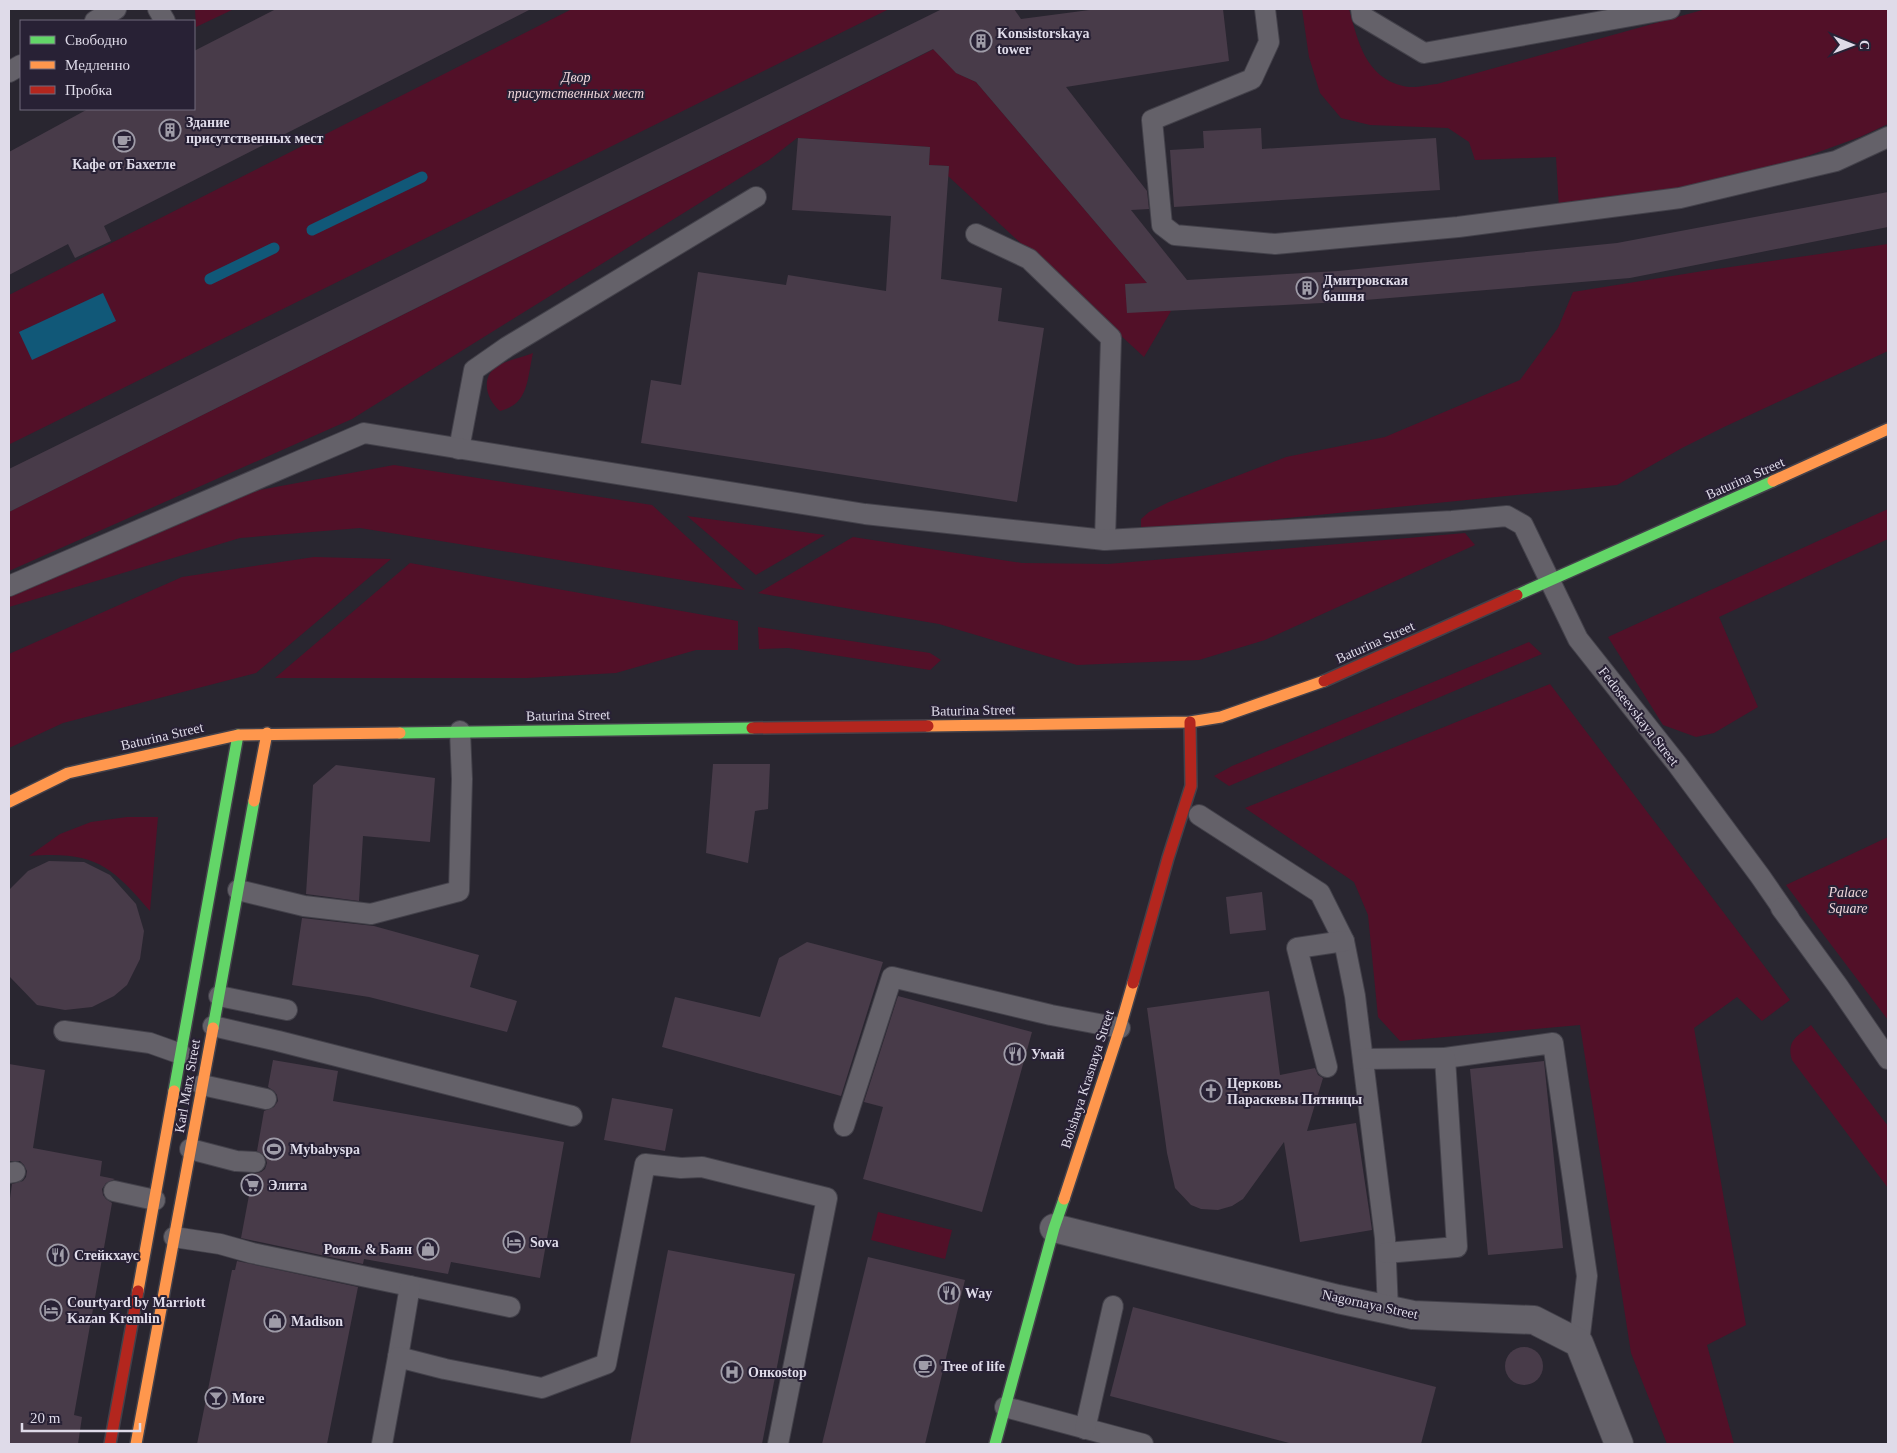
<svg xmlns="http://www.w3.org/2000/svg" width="1897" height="1453" viewBox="0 0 1897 1453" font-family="'Times New Roman',serif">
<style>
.green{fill:#521028}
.water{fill:#115878}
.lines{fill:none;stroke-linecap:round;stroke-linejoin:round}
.stream{stroke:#115878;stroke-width:11}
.building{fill:#483b49}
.lane-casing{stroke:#43414a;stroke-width:22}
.street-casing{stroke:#43414a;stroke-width:30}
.fast-casing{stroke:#43414a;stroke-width:14}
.slow-casing{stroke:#43414a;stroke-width:14}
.jam-casing{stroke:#43414a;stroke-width:14}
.lane{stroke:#646169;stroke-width:20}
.street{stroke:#646169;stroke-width:28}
.fast{stroke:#63d668;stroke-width:11}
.slow{stroke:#ff974d;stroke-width:11}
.jam{stroke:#b3261e;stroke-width:11}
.labels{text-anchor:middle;stroke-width:4;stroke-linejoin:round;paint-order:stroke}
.poi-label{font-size:14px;font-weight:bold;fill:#dfdbe9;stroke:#282135;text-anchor:start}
.park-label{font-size:14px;font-style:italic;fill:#efd6da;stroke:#282135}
.street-label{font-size:14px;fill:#dfdbe9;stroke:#282135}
</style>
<rect width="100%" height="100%" fill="#292630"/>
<!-- green -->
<g class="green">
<path d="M 195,9 L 234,9 L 196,27 Z"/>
<path d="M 572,9 L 889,9 L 10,444 L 9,295 Z"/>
<path d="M 1302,9 L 1349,9 C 1358,41 1365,77 1403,86 C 1413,89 1427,85 1437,84 L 1706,9 L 1888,9 L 1888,124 L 1860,137 L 1725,186 L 1559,208 L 1556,157 L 1475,160 L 1469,142 L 1448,128 L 1370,125 L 1341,118 L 1320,93 L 1309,57 Z"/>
<path d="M 938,47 L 956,73 L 976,82 L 1171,311 L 1144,357 L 948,176 L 949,166 L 929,165 L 930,147 L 797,138 L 769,160 L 352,419 L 9,571 L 9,512 Z"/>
<path d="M 1888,244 L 1888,351 L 1724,427 L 1682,448 L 1617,485 L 1168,530 L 1141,531 L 1141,519 L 1149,512 L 1169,502 L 1286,457 L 1385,437 L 1520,380 L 1558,328 L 1573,292 L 1703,271 Z"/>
<path d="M 533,353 C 527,379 529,404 500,411 C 487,400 480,379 496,367 C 504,361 523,357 533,353 Z"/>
<path d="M 394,465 L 652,505 L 745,590 L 360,528 L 240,538 L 9,607 L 9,595 L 233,495 Z"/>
<path d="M 1888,509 L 1888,539 L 1719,617 L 1758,707 L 1714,733 L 1696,737 L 1663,725 L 1608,637 Z"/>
<path d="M 687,516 L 825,535 L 756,575 Z"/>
<path d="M 1465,533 L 1475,545 L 1265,640 L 1199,660 L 1077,665 L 939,624 L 758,593 L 853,537 L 1022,563 L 1108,564 Z"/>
<path d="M 314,557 L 391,559 L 256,673 L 63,723 L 9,748 L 9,654 L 182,577 Z"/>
<path d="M 410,563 L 738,621 L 738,650 L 696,650 L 616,673 L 527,678 L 275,678 Z"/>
<path d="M 758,627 L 930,653 L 941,660 L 930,670 L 788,648 L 759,649 Z"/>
<path d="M 1529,642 L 1542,654 L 1229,786 L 1214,776 L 1232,766 Z"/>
<path d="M 1550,684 L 1790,1000 L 1762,1021 L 1737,997 L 1694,1028 L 1746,1325 L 1707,1345 L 1734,1444 L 1667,1444 L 1631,1353 L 1580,1025 L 1400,1041 L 1378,1017 L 1368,915 L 1354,882 L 1245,808 Z"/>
<path d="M 127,817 L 158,817 L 150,911 C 110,864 93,851 29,856 L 60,834 L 91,822 Z"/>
<path d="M 1888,837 L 1888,1020 L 1786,885 Z"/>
<path d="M 1811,1025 L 1888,1126 L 1888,1188 L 1792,1060 C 1786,1040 1798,1036 1811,1025 Z"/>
<path d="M 878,1212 L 952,1230 L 945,1259 L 871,1240 Z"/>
</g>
<!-- water -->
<path class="water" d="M 103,293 L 116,321 L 32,360 L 19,332 Z"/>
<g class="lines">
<!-- stream -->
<g class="stream">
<path d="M 312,230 L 422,177"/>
<path d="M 210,279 L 274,248"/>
</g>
</g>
<!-- building -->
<g class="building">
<path d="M 276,9 L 531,9 L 104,226 L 111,241 L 75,258 L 68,244 L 9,275 L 9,152 L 88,109 L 194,109 L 194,51 Z"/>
<path d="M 942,9 L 1014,9 L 1021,19 L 1097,9 L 1223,9 L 1229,61 L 1066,87 L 1147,191 L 1149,209 L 1131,210 L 1187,280 L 1338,271 L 1617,243 L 1888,192 L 1888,227 L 1630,278 L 1341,302 L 1127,313 L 1125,284 L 1147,283 L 976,82 L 956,73 L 933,49 L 9,512 L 9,469 Z"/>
<path d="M 1261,128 L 1262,149 L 1436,138 L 1440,190 L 1174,207 L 1170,150 L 1204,148 L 1203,131 Z"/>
<path d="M 798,138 L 930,147 L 929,165 L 949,166 L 941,279 L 1002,288 L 998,321 L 1044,328 L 1017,502 L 641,443 L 651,380 L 681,385 L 698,272 L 786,285 L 788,275 L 886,291 L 891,216 L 792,210 Z"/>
<path d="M 713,764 L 770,764 L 768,809 L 755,811 L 748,863 L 706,853 Z"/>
<path d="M 336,765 L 435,778 L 430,842 L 363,836 L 359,901 L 306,894 L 313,785 Z"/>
<path d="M 49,861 L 84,862 L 110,875 L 136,904 L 144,931 L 140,959 L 127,985 L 114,996 L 92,1007 L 65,1010 L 37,1005 L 9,976 L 9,890 L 28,871 Z"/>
<path d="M 1262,892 L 1266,930 L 1230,934 L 1226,897 Z"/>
<path d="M 302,918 L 374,926 L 479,955 L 470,987 L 517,1001 L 507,1032 L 369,997 L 292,985 Z"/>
<path d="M 807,942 L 883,962 L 841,1096 L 662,1047 L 675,997 L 760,1017 L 779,958 Z"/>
<path d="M 1269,991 L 1280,1075 L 1315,1068 L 1318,1075 L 1323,1078 L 1307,1131 L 1356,1123 L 1372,1230 L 1300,1242 L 1284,1142 L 1243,1199 L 1232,1206 L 1218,1210 L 1201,1209 L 1191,1205 L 1175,1188 L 1167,1153 L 1147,1008 Z"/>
<path d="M 898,996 L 1032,1032 L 982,1212 L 863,1179 L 883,1107 L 864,1102 Z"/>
<path d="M 273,1060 L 338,1071 L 333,1101 L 564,1142 L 540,1278 L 451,1262 L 448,1274 L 364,1259 L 363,1264 L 241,1238 L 253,1174 L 261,1172 L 265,1169 L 267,1163 L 265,1156 L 257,1151 L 264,1111 L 274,1107 L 278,1101 L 277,1095 L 274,1091 L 268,1087 Z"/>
<path d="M 1544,1061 L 1563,1248 L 1488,1255 L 1470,1069 Z"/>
<path d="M 9,1064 L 45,1070 L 33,1148 L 102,1161 L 100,1176 L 115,1179 L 106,1183 L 102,1189 L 103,1195 L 106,1199 L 112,1203 L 74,1415 L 82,1417 L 78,1444 L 9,1444 L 9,1205 L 12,1184 L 23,1181 L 26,1177 L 27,1171 L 24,1165 L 20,1161 L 9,1161 Z"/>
<path d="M 612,1098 L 673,1109 L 665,1151 L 604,1140 Z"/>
<path d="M 668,1250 L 795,1274 L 762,1444 L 630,1444 Z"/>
<path d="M 868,1257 L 965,1280 L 925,1444 L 822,1444 Z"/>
<path d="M 237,1261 L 358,1287 L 327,1444 L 197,1444 L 232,1270 L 235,1270 Z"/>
<path d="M 1133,1307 L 1436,1387 L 1421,1444 L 1293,1444 L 1110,1396 Z"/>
<circle cx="1524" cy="1366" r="19"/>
</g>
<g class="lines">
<!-- lane casing -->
<g class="lane-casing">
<g id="lane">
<path d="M 158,9 L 165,21"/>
<path d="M 1265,9 L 1269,42 L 1252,79 L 1152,120 L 1162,225 L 1175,235 L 1275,244 L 1458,227 L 1680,198 L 1836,161 L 1888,137"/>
<path d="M 1361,9 L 1362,16 L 1424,53 L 1670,9"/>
<path d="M 95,21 L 116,9"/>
<path d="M 9,72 L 21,65"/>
<path d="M 976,234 L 1029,259 L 1111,338 L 1105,540"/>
<path d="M 459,449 L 474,370 L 507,347 L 756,197"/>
<path d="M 9,586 L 364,433 L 865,514 L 1105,540 L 1452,521 L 1507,516 L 1523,525 L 1578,639 L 1677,764 L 1760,876 L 1789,918"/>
<path d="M 1199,815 L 1320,893 L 1344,941 L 1355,996 L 1385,1238 L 1388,1310"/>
<path d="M 238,890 L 304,906 L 371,914 L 459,891 L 462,779 L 460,731"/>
<path d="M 1781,908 L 1838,986 L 1888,1059"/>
<path d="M 219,996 L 287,1010"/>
<path d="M 213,1026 L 278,1041 L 572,1116"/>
<path d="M 64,1031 L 150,1043 L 181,1054"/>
<path d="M 1445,1058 L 1553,1043 L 1587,1276 L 1579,1343"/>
<path d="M 1363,1059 L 1445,1058 L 1457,1247 L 1386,1253"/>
<path d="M 1327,1067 L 1297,948 L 1344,941"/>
<path d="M 202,1085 L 266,1099"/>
<path d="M 844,1126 L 892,977 L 1051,1015 L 1120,1028"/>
<path d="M 190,1149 L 236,1161 L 255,1162"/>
<path d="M 9,1173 L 15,1172"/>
<path d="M 114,1191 L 155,1200"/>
<path d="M 174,1237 L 220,1244 L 252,1253 L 510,1307"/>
<path d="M 398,1357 L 410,1286"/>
<path d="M 1005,1407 L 1143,1444"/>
<path d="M 1085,1429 L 1113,1306"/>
<path d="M 382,1444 L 398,1357 L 445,1369 L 542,1388 L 606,1364 L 645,1164 L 681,1168 L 702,1167 L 827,1198 L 778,1444"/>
</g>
</g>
<!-- street casing -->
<g class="street-casing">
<path id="street" d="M 1054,1228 L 1338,1299 L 1413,1315 L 1534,1320 L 1579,1343 L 1619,1444"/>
</g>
<!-- fast casing -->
<g class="fast-casing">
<g id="fast">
<path d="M 1517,595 L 1773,481"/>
<path d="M 400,733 L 752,728"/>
<path d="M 213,1028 L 254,801"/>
<path d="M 174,1091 L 238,735"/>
<path d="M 995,1444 L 1054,1228 L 1064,1199"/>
</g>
</g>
<!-- slow casing -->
<g class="slow-casing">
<g id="slow">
<path d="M 1773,481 L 1888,429"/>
<path d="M 928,726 L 1190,722 L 1221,717 L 1324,681"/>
<path d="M 254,801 L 267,733"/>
<path d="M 9,802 L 68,773 L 238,735 L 400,733"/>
<path d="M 1064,1199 L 1120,1028 L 1133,983"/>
<path d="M 138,1291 L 174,1091"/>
<path d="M 136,1444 L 213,1028"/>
</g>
</g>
<!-- jam casing -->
<g class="jam-casing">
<g id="jam">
<path d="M 1324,681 L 1517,595"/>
<path d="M 752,728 L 928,726"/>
<path d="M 1133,983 L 1168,858 L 1191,786 L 1190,722"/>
<path d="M 110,1444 L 138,1291"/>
</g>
</g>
<!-- lane -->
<use href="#lane" class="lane"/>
<!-- street -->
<use href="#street" class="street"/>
<!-- fast -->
<use href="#fast" class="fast"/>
<!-- slow -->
<use href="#slow" class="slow"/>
<!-- jam -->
<use href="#jam" class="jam"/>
</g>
<!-- icons -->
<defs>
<g id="building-ring" transform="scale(1.125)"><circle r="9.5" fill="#282135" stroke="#9f9ca8" stroke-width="1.5"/><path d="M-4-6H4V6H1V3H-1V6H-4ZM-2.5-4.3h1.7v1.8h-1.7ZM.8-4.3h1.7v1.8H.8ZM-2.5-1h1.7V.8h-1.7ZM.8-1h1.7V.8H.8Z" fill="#9f9ca8"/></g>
<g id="cafe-ring" transform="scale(1.125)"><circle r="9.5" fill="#282135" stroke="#9f9ca8" stroke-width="1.5"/><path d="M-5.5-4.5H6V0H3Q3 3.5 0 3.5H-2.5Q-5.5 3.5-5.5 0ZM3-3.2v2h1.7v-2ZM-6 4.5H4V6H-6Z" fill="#9f9ca8"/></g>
<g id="restaurant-ring" transform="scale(1.125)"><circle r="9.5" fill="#282135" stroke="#9f9ca8" stroke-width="1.5"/><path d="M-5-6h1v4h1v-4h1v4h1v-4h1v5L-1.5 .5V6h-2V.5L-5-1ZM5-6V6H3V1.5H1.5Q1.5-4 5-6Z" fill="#9f9ca8"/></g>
<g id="church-ring" transform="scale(1.125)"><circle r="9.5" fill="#282135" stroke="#9f9ca8" stroke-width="1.5"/><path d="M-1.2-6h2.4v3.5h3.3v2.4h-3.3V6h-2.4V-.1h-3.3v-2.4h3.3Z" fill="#9f9ca8"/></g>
<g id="stadium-ring" transform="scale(1.125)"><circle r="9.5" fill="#282135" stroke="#9f9ca8" stroke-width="1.5"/><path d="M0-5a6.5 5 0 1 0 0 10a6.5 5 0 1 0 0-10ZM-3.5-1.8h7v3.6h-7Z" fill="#9f9ca8"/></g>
<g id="supermarket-ring" transform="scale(1.125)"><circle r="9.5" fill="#282135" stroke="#9f9ca8" stroke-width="1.5"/><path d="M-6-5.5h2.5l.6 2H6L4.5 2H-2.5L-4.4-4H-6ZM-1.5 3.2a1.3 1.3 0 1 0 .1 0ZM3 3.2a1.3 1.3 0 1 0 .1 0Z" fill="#9f9ca8"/></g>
<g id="hotel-ring" transform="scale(1.125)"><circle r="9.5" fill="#282135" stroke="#9f9ca8" stroke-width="1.5"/><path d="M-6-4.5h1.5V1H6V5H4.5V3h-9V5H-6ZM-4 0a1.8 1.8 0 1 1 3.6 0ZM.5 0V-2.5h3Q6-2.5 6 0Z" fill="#9f9ca8"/></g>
<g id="shop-ring" transform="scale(1.125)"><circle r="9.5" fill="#282135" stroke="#9f9ca8" stroke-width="1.5"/><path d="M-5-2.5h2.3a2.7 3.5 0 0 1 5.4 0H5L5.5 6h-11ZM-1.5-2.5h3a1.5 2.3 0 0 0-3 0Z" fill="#9f9ca8"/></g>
<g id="hospital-ring" transform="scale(1.125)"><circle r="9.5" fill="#282135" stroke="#9f9ca8" stroke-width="1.5"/><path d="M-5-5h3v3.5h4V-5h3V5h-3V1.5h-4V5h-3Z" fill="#9f9ca8"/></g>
<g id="bar-ring" transform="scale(1.125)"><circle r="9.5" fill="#282135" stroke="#9f9ca8" stroke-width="1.5"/><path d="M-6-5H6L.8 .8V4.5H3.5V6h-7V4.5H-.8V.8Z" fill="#9f9ca8"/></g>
</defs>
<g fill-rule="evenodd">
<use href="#building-ring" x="981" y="41"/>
<use href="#building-ring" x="170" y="130"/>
<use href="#cafe-ring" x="124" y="141"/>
<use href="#building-ring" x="1307" y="288"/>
<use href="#restaurant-ring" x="1015" y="1054"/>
<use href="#church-ring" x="1211" y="1091"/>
<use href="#stadium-ring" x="274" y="1149"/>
<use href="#supermarket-ring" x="252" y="1185"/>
<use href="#hotel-ring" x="514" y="1242"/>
<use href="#shop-ring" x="428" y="1249"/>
<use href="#restaurant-ring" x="58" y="1255"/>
<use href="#restaurant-ring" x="949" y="1293"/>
<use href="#hotel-ring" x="51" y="1310"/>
<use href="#shop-ring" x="275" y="1321"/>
<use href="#cafe-ring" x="925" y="1366"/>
<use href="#hospital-ring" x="732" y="1372"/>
<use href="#bar-ring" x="216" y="1398"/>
</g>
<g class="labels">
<!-- poi labels -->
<g class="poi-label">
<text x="997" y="38">Konsistorskaya<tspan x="997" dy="16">tower</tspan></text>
<text x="186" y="127">Здание<tspan x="186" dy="16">присутственных мест</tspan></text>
<text x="124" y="169" text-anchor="middle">Кафе от Бахетле</text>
<text x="1323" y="285">Дмитровская<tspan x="1323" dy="16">башня</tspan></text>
<text x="1031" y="1059">Умай</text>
<text x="1227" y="1088">Церковь<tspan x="1227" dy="16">Параскевы Пятницы</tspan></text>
<text x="290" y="1154">Mybabyspa</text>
<text x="268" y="1190">Элита</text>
<text x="530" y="1247">Sova</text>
<text x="412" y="1254" text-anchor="end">Рояль &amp; Баян</text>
<text x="74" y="1260">Стейкхаус</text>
<text x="965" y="1298">Way</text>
<text x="67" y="1307">Courtyard by Marriott<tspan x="67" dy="16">Kazan Kremlin</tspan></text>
<text x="291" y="1326">Madison</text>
<text x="941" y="1371">Tree of life</text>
<text x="748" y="1377">Онкоstop</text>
<text x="232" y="1403">More</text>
</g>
<!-- park labels -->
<g class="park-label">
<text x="576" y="82">Двор<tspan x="576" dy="16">присутственных мест</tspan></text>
<text x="1848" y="897">Palace<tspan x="1848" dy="16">Square</tspan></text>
</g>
<!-- street labels -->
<g class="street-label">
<text transform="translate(1745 478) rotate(-24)" y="5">Baturina Street</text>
<text transform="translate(1375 642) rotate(-24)" y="5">Baturina Street</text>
<text transform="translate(973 710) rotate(-1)" y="5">Baturina Street</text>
<text transform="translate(568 715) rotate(-1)" y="5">Baturina Street</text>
<text transform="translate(1639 716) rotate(52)" y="5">Fedoseevskaya Street</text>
<text transform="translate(162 736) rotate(-13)" y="5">Baturina Street</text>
<text transform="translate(1087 1079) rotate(-72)" y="5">Bolshaya Krasnaya Street</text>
<text transform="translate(187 1086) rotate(-80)" y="5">Karl Marx Street</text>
<text transform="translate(1370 1304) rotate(12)" y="5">Nagornaya Street</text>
</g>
</g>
<!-- border -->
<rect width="1897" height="1453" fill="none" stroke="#dfdbe9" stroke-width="20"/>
<!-- legend -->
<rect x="20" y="20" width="175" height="90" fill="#282135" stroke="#716b7d"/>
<rect x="30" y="36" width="25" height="8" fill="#63d668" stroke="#716b7d"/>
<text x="65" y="45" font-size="15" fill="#dfdbe9">Свободно</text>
<rect x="30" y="61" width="25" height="8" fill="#ff974d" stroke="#716b7d"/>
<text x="65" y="70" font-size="15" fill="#dfdbe9">Медленно</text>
<rect x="30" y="86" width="25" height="8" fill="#b3261e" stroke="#716b7d"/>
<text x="65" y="95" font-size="15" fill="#dfdbe9">Пробка</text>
<!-- north arrow -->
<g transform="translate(1852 45) rotate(91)" stroke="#282135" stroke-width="4" paint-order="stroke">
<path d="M0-4L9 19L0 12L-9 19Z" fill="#dfdbe9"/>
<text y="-8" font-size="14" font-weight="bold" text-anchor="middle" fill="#dfdbe9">С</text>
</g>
<!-- scale -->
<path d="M22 1423v8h118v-8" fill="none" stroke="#dfdbe9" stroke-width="2.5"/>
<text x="30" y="1423" font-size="15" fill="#dfdbe9" stroke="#282135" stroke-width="4" paint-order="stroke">20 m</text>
</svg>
